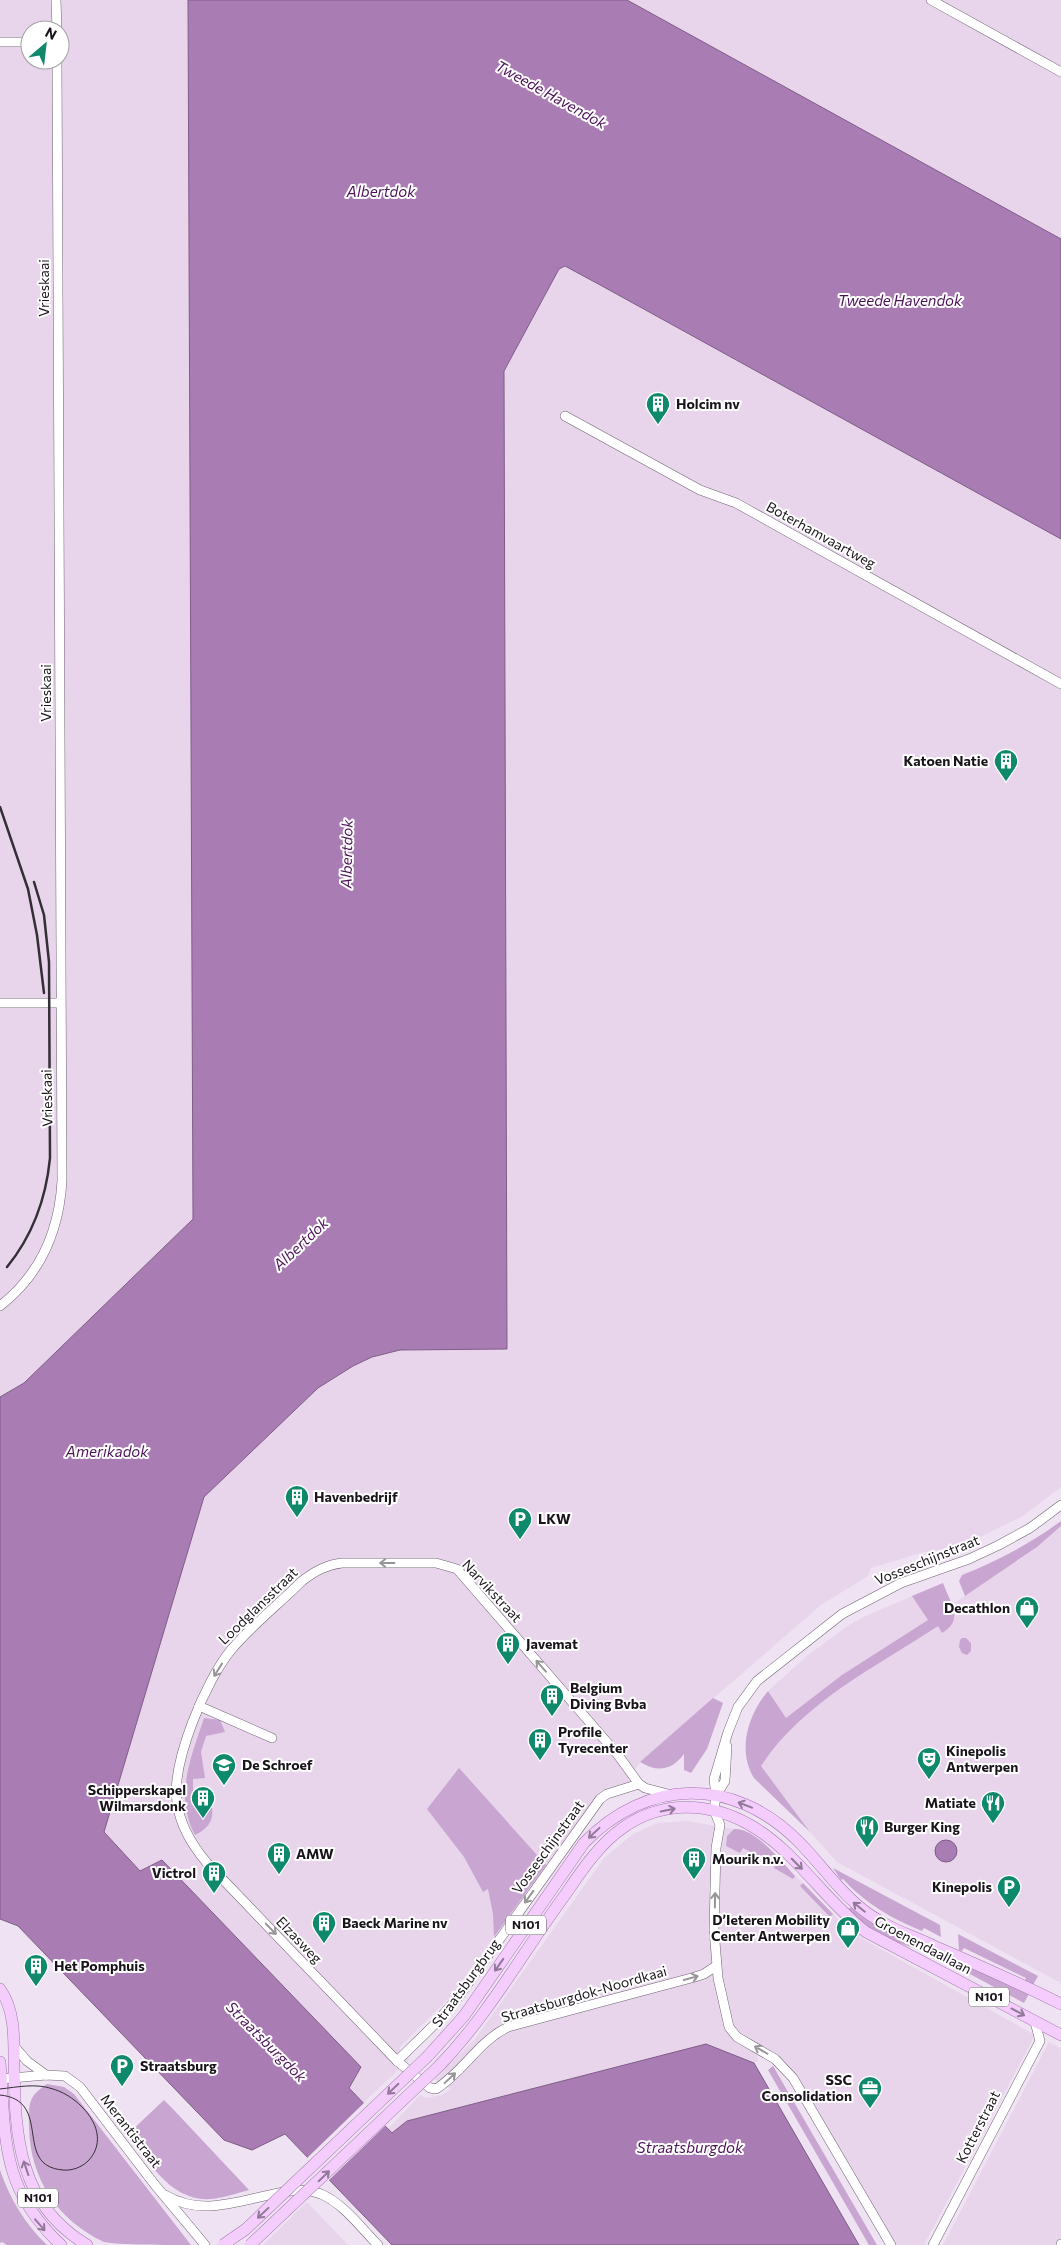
<svg xmlns="http://www.w3.org/2000/svg" width="1061" height="2245" viewBox="0 0 1061 2245" font-family="Commissioner,sans-serif">
<style>
.built{fill:#e8d5ec;fill-rule:evenodd}
.green{fill:#c9a5d1}
.water{fill:#aa7cb4;stroke:#7e5d86}
.pier{fill:#efe2f2}
.lines{fill:none;stroke-linecap:round;stroke-linejoin:round}
.minor-casing{stroke:#6f6372;stroke-width:10}
.major-casing{stroke:#a277ac;stroke-width:12}
.minor{stroke:#fff;stroke-width:9}
.major{stroke:#f4cdfd;stroke-width:11}
.tram{stroke:#342e36;stroke-width:1}
.rail{stroke:#342e36;stroke-width:2.5}
.major-bridge-casing{stroke:#a277ac;stroke-width:12;stroke-linecap:butt}
.major-bridge{stroke:#f4cdfd;stroke-width:11}
.oneway{stroke:#989598}
.oneway2{stroke:#917a97}
.labels{text-anchor:middle;stroke-width:4;stroke-linejoin:round;paint-order:stroke}
.shield{fill:#fff;stroke:#5e5a5f;stroke-width:1}
.shield-label{font-size:12px;font-weight:bold;fill:#19141a}
.street-label{font-size:14px;fill:#19141a;stroke:#fff}
.poi-label{font-size:14px;font-weight:bold;fill:#19141a;stroke:#fff;text-anchor:start}
.water-label{font-size:15px;font-style:italic;fill:#4d1359;stroke:#fff}
</style>
<rect width="100%" height="100%" fill="#efe2f2"/>
<!-- built -->
<g class="built">
<path d="M 0,0 L 188,0 L 193,1219 L 24,1384 L 0,1397 ZM 30,30 L 60,30 L 60,60 L 30,60 Z"/>
<path d="M 627,0 L 1061,0 L 1061,239 L 729,56 Z"/>
<path d="M 565,266 L 1061,539 L 1061,1487 L 1023,1516 L 962,1546 L 924,1552 L 871,1568 L 868,1576 L 821,1605 L 640,1762 L 631,1775 L 634,1781 L 594,1801 L 451,1996 L 399,2048 L 410,2059 L 363,2103 L 349,2088 L 361,2067 L 140,1871 L 104,1832 L 204,1497 L 318,1388 L 353,1366 L 372,1357 L 400,1350 L 506,1349 L 504,371 L 559,269 Z"/>
<path d="M 1061,1526 L 1061,1983 L 837,1862 L 810,1832 L 761,1766 L 786,1719 L 768,1691 L 807,1656 L 849,1625 L 868,1615 L 943,1583 L 951,1605 L 1028,1554 Z"/>
<path d="M 687,1821 L 745,1831 L 763,1843 L 845,1926 L 861,1938 L 1035,2035 L 924,2245 L 896,2245 L 792,2070 L 778,2056 L 745,2038 L 757,2055 L 758,2061 L 754,2063 L 755,2065 L 393,2133 L 388,2129 L 420,2095 L 426,2098 L 442,2095 L 451,2089 L 434,2079 L 475,2039 L 604,1858 L 633,1834 L 657,1823 Z"/>
<path d="M 1049,2042 L 1061,2049 L 1061,2245 L 943,2245 Z"/>
<path d="M 307,2202 L 348,2245 L 263,2245 L 265,2243 Z"/>
</g>
<!-- green -->
<g class="green">
<path d="M 1061,1521 L 1061,1526 L 1037,1547 L 965,1596 L 959,1581 L 962,1575 C 997,1561 1030,1544 1061,1521 Z"/>
<path d="M 943,1583 C 950,1603 965,1619 942,1633 L 938,1626 C 876,1667 803,1702 761,1766 L 810,1832 L 754,1778 C 737,1750 748,1715 768,1691 L 786,1718 L 842,1675 L 928,1620 L 912,1596 Z"/>
<path d="M 962,1638 L 966,1638 L 971,1643 L 971,1651 L 967,1655 L 962,1653 L 959,1647 L 960,1640 Z"/>
<path d="M 713,1698 L 723,1703 L 707,1749 L 691,1773 L 684,1770 L 684,1754 C 672,1770 658,1773 640,1762 Z"/>
<path d="M 204,1718 L 220,1720 L 225,1732 L 206,1736 L 201,1752 L 205,1778 L 193,1779 L 193,1801 L 210,1798 C 215,1816 213,1826 195,1835 C 174,1795 191,1758 204,1718 Z"/>
<path d="M 459,1768 L 546,1865 L 494,1937 L 493,1914 L 488,1889 L 483,1892 L 464,1857 L 427,1809 Z"/>
<path d="M 734,1829 C 756,1828 781,1861 795,1876 L 793,1879 L 774,1868 L 775,1865 L 743,1848 L 740,1853 L 726,1846 L 727,1836 Z"/>
<path d="M 833,1868 L 940,1925 L 941,1937 L 924,1928 L 922,1931 C 891,1918 866,1904 843,1879 L 841,1880 Z"/>
<path d="M 803,1883 L 833,1914 L 830,1917 L 800,1886 Z"/>
<path d="M 851,1907 L 953,1958 L 950,1965 L 922,1951 L 885,1938 L 866,1926 L 847,1910 Z"/>
<path d="M 958,1934 L 1038,1976 L 1033,1985 L 1025,1981 L 1026,1978 L 964,1948 L 962,1951 L 959,1950 Z"/>
<path d="M 956,1959 L 1029,1994 L 1024,2003 L 953,1965 Z"/>
<path d="M 773,2066 L 877,2245 L 869,2245 L 768,2070 Z"/>
<path d="M 47,2084 L 64,2087 L 74,2094 L 191,2245 C 171,2245 120,2245 104,2242 C 57,2220 30,2178 29,2127 C 29,2105 27,2097 47,2084 Z"/>
<path d="M 164,2100 L 172,2108 L 249,2190 C 237,2193 224,2198 211,2199 C 171,2202 148,2161 128,2134 Z"/>
<path d="M 0,2170 C 10,2199 25,2224 47,2245 L 7,2245 L 2,2242 L 0,2243 Z"/>
</g>
<!-- water -->
<g class="water">
<path d="M 188,0 L 627,0 L 1061,239 L 1061,539 L 602,286 L 565,266 L 559,269 L 504,371 L 507,1349 L 400,1350 L 372,1357 L 353,1366 L 318,1388 L 204,1497 L 104,1832 L 140,1871 L 162,1860 L 361,2067 L 349,2088 L 392,2133 L 407,2121 L 706,2044 L 754,2063 L 859,2245 L 392,2245 L 285,2134 L 252,2150 L 224,2140 L 18,1926 L 0,1919 L 0,1397 L 24,1383 L 193,1219 Z"/>
<circle cx="946" cy="1851" r="11"/>
</g>
<!-- pier -->
<path class="pier" d="M 365,2102 L 387,2124 L 327,2182 L 306,2159 Z"/>
<g class="lines">
<!-- minor casing -->
<g class="minor-casing">
<g id="minor">
<path d="M 56,0 L 57,30"/>
<path d="M 931,0 L 1061,72"/>
<path d="M 0,42 L 30,42"/>
<path d="M 565,416 L 700,490 L 736,503 L 1061,684"/>
<path d="M 0,1003 L 60,1003"/>
<path d="M 0,1306 C 41,1274 59,1232 62,1181 L 57,60"/>
<path d="M 199,1706 L 272,1738"/>
<path d="M 639,1784 L 618,1755 L 457,1569 L 436,1563 L 342,1563 C 326,1565 315,1571 302,1581 C 279,1604 252,1625 231,1650 C 206,1680 171,1763 177,1802 C 180,1826 192,1845 207,1863 L 397,2061 L 430,2088 L 436,2089 C 463,2072 479,2041 508,2027 L 695,1977 L 704,1974 L 716,1966"/>
<path d="M 639,1784 L 645,1788 L 668,1794"/>
<path d="M 716,1796 L 725,1781 L 727,1746"/>
<path d="M 14,2046 L 27,2061 L 46,2075"/>
<path d="M 397,2061 L 435,2024 L 459,1996 L 600,1799 L 607,1794 L 639,1784"/>
<path d="M 0,2079 L 46,2075 L 65,2076 L 80,2087 L 155,2185 L 205,2245"/>
<path d="M 165,2195 C 204,2218 242,2199 284,2192 C 297,2190 308,2189 321,2194 C 344,2204 361,2228 378,2245"/>
<path d="M 891,2245 L 793,2078 L 775,2059 L 737,2037 L 729,2027 L 718,1978 L 714,1930 L 716,1848 L 720,1825 L 714,1810 L 716,1796 L 714,1779 L 728,1732 L 738,1707 L 757,1681 L 842,1614 L 901,1583 L 969,1559 L 999,1545 L 1030,1528 L 1061,1505"/>
<path d="M 933,2245 L 1040,2041 L 1035,2022"/>
<path d="M 1061,2245 L 1061,2244"/>
</g>
</g>
<!-- major casing -->
<g class="major-casing">
<g id="major">
<path d="M 0,1989 C 15,2010 14,2038 14,2063 C 15,2136 18,2204 87,2245"/>
<path d="M 428,2056 L 464,2016 L 584,1843 C 647,1778 733,1776 798,1841 C 825,1868 845,1901 878,1920 C 896,1931 915,1937 934,1946 C 976,1964 1019,1983 1061,2004"/>
<path d="M 0,2062 C 6,2139 0,2188 61,2245"/>
<path d="M 440,2065 C 489,2014 523,1952 565,1895 C 582,1870 599,1844 624,1827 C 663,1800 710,1802 750,1825 C 796,1851 824,1900 866,1932 L 1061,2035"/>
</g>
</g>
<!-- minor -->
<use href="#minor" class="minor"/>
<!-- major -->
<use href="#major" class="major"/>
<!-- tram -->
<path class="tram" d="M 0,2089 C 18,2087 36,2083 53,2089 C 81,2097 114,2134 88,2161 C 82,2167 72,2171 63,2170 C 12,2166 54,2100 0,2095"/>
<!-- rail -->
<g class="rail">
<path d="M 0,807 L 28,889 L 37,935 L 44,993"/>
<path d="M 7,1267 C 33,1235 46,1199 50,1158 L 49,962 L 44,915 L 34,882"/>
</g>
<!-- major-bridge casing -->
<g class="major-bridge-casing">
<g id="major-bridge">
<path d="M 223,2245 L 246,2229 L 428,2056"/>
<path d="M 250,2245 L 440,2065"/>
</g>
</g>
<!-- major-bridge -->
<use href="#major-bridge" class="major-bridge"/>
</g>
<!-- one-way arrows -->
<defs><path id="oneway-shaft" d="M-6 0H5M1.5-3L5.5 0L1.5 3" fill="none" stroke-width="1.6" stroke-linecap="round" stroke-linejoin="round" transform="scale(1.25)"/></defs>
<g class="oneway">
<use href="#oneway-shaft" transform="translate(387 1563) rotate(-180)"/>
<use href="#oneway-shaft" transform="translate(541 1666) rotate(-131)"/>
<use href="#oneway-shaft" transform="translate(218 1670) rotate(122)"/>
<use href="#oneway-shaft" transform="translate(529 1897) rotate(126)"/>
<use href="#oneway-shaft" transform="translate(715 1900) rotate(-89)"/>
<use href="#oneway-shaft" transform="translate(271 1929) rotate(46)"/>
<use href="#oneway-shaft" transform="translate(691 1978) rotate(-15)"/>
<use href="#oneway-shaft" transform="translate(761 2050) rotate(-150)"/>
<use href="#oneway-shaft" transform="translate(450 2078) rotate(-43)"/>
</g>
<g class="oneway2">
<use href="#oneway-shaft" transform="translate(745 1805) rotate(-159)"/>
<use href="#oneway-shaft" transform="translate(668 1810) rotate(-12)"/>
<use href="#oneway-shaft" transform="translate(594 1833) rotate(137)"/>
<use href="#oneway-shaft" transform="translate(797 1864) rotate(45)"/>
<use href="#oneway-shaft" transform="translate(859 1907) rotate(-141)"/>
<use href="#oneway-shaft" transform="translate(499 1965) rotate(125)"/>
<use href="#oneway-shaft" transform="translate(1018 2012) rotate(28)"/>
<use href="#oneway-shaft" transform="translate(393 2089) rotate(136)"/>
<use href="#oneway-shaft" transform="translate(26 2168) rotate(-109)"/>
<use href="#oneway-shaft" transform="translate(324 2176) rotate(-44)"/>
<use href="#oneway-shaft" transform="translate(263 2213) rotate(137)"/>
<use href="#oneway-shaft" transform="translate(40 2225) rotate(49)"/>
</g>
<!-- icons -->
<defs>
<g id="building-pin" transform="scale(1.25)"><path d="M0 17L-7.5 6A9.5 9.5 0 1 1 7.5 6Z" fill="#0f896b" stroke="#fff"/><path d="M-4-6H4V6H1V3H-1V6H-4ZM-2.5-4.3h1.7v1.8h-1.7ZM.8-4.3h1.7v1.8H.8ZM-2.5-1h1.7V.8h-1.7ZM.8-1h1.7V.8H.8Z" fill="#fff"/></g>
<g id="parking-pin" transform="scale(1.25)"><path d="M0 17L-7.5 6A9.5 9.5 0 1 1 7.5 6Z" fill="#0f896b" stroke="#fff"/><path d="M-3.5-5.5H1a3.5 3.5 0 0 1 0 7H-1V5.5H-3.5ZM-1-3.4V-.6H.8a1.4 1.4 0 0 0 0-2.8Z" fill="#fff"/></g>
<g id="shop-pin" transform="scale(1.25)"><path d="M0 17L-7.5 6A9.5 9.5 0 1 1 7.5 6Z" fill="#0f896b" stroke="#fff"/><path d="M-5-2.5h2.3a2.7 3.5 0 0 1 5.4 0H5L5.5 6h-11ZM-1.5-2.5h3a1.5 2.3 0 0 0-3 0Z" fill="#fff"/></g>
<g id="theatre-pin" transform="scale(1.25)"><path d="M0 17L-7.5 6A9.5 9.5 0 1 1 7.5 6Z" fill="#0f896b" stroke="#fff"/><path d="M-5-5.5Q0-4 5-5.5V0Q5 5 0 6Q-5 5-5 0ZM-3.3-2.5H-1v1.5H-3.3ZM1-2.5H3.3v1.5H1ZM-2.8 1Q0 5.5 2.8 1Z" fill="#fff"/></g>
<g id="school-pin" transform="scale(1.25)"><path d="M0 17L-7.5 6A9.5 9.5 0 1 1 7.5 6Z" fill="#0f896b" stroke="#fff"/><path d="M0-5L7-2L0 1L-7-2ZM-4 1L0 2.5L4 1V4Q0 6-4 4Z" fill="#fff"/></g>
<g id="restaurant-pin" transform="scale(1.25)"><path d="M0 17L-7.5 6A9.5 9.5 0 1 1 7.5 6Z" fill="#0f896b" stroke="#fff"/><path d="M-5-6h1v4h1v-4h1v4h1v-4h1v5L-1.5 .5V6h-2V.5L-5-1ZM5-6V6H3V1.5H1.5Q1.5-4 5-6Z" fill="#fff"/></g>
<g id="office-pin" transform="scale(1.25)"><path d="M0 17L-7.5 6A9.5 9.5 0 1 1 7.5 6Z" fill="#0f896b" stroke="#fff"/><path d="M-6-3h4V-5.5h4V-3h4V5H-6ZM-1-4.5V-3h2v-1.5ZM-6 0V1H6V0Z" fill="#fff"/></g>
</defs>
<g fill-rule="evenodd">
<use href="#building-pin" x="658" y="404"/>
<use href="#building-pin" x="1006" y="761"/>
<use href="#building-pin" x="297" y="1497"/>
<use href="#parking-pin" x="520" y="1519"/>
<use href="#shop-pin" x="1027" y="1608"/>
<use href="#building-pin" x="508" y="1644"/>
<use href="#building-pin" x="552" y="1696"/>
<use href="#building-pin" x="540" y="1740"/>
<use href="#theatre-pin" x="929" y="1759"/>
<use href="#school-pin" x="224" y="1765"/>
<use href="#building-pin" x="203" y="1798"/>
<use href="#restaurant-pin" x="993" y="1803"/>
<use href="#restaurant-pin" x="867" y="1827"/>
<use href="#building-pin" x="279" y="1854"/>
<use href="#building-pin" x="694" y="1859"/>
<use href="#building-pin" x="214" y="1873"/>
<use href="#parking-pin" x="1009" y="1887"/>
<use href="#building-pin" x="324" y="1923"/>
<use href="#shop-pin" x="848" y="1928"/>
<use href="#building-pin" x="36" y="1966"/>
<use href="#parking-pin" x="122" y="2066"/>
<use href="#office-pin" x="870" y="2088"/>
</g>
<g class="labels">
<!-- shield labels -->
<g class="shield">
<rect x="506" y="1915.5" width="40" height="19" rx="4"/>
<rect x="969" y="1987.5" width="40" height="19" rx="4"/>
<rect x="18" y="2188.5" width="40" height="19" rx="4"/>
</g>
<g class="shield-label">
<text x="526" y="1929">N101</text>
<text x="989" y="2001">N101</text>
<text x="38" y="2202">N101</text>
</g>
<!-- street labels -->
<g class="street-label">
<text transform="translate(44 288) rotate(-90)" y="5">Vrieskaai</text>
<text transform="translate(821 535) rotate(29)" y="5">Boterhamvaartweg</text>
<text transform="translate(46 693) rotate(-90)" y="5">Vrieskaai</text>
<text transform="translate(47 1098) rotate(-91)" y="5">Vrieskaai</text>
<text transform="translate(927 1560) rotate(-22)" y="5">Vosseschijnstraat</text>
<text transform="translate(492 1591) rotate(47)" y="5">Narvikstraat</text>
<text transform="translate(258 1606) rotate(-44)" y="5">Loodglansstraat</text>
<text transform="translate(548 1847) rotate(-54)" y="5">Vosseschijnstraat</text>
<text transform="translate(299 1940) rotate(46)" y="5">Elzasweg</text>
<text transform="translate(923 1945) rotate(28)" y="5">Groenendaallaan</text>
<text transform="translate(466 1983) rotate(-54)" y="5">Straatsburgbrug</text>
<text transform="translate(584 1994) rotate(-16)" y="5">Straatsburgdok-Noordkaai</text>
<text transform="translate(978 2127) rotate(-63)" y="5">Kotterstraat</text>
<text transform="translate(131 2131) rotate(52)" y="5">Merantistraat</text>
</g>
<!-- poi labels -->
<g class="poi-label">
<text x="676" y="409">Holcim nv</text>
<text x="988" y="766" text-anchor="end">Katoen Natie</text>
<text x="314" y="1502">Havenbedrijf</text>
<text x="538" y="1524">LKW</text>
<text x="1010" y="1613" text-anchor="end">Decathlon</text>
<text x="526" y="1649">Javemat</text>
<text x="570" y="1693">Belgium<tspan x="570" dy="16">Diving Bvba</tspan></text>
<text x="558" y="1737">Profile<tspan x="558" dy="16">Tyrecenter</tspan></text>
<text x="946" y="1756">Kinepolis<tspan x="946" dy="16">Antwerpen</tspan></text>
<text x="242" y="1770">De Schroef</text>
<text x="186" y="1795" text-anchor="end">Schipperskapel<tspan x="186" dy="16">Wilmarsdonk</tspan></text>
<text x="976" y="1808" text-anchor="end">Matiate</text>
<text x="884" y="1832">Burger King</text>
<text x="296" y="1859">AMW</text>
<text x="712" y="1864">Mourik n.v.</text>
<text x="196" y="1878" text-anchor="end">Victrol</text>
<text x="992" y="1892" text-anchor="end">Kinepolis</text>
<text x="830" y="1925" text-anchor="end">D’Ieteren Mobility<tspan x="830" dy="16">Center Antwerpen</tspan></text>
<text x="342" y="1928">Baeck Marine nv</text>
<text x="54" y="1971">Het Pomphuis</text>
<text x="140" y="2071">Straatsburg</text>
<text x="852" y="2085" text-anchor="end">SSC<tspan x="852" dy="16">Consolidation</tspan></text>
</g>
<!-- water labels -->
<g class="water-label">
<text transform="translate(551 95) rotate(29)" y="5">Tweede Havendok</text>
<text x="381" y="197">Albertdok</text>
<text x="900" y="306">Tweede Havendok</text>
<text transform="translate(347 854) rotate(-89)" y="5">Albertdok</text>
<text transform="translate(301 1244) rotate(-43)" y="5">Albertdok</text>
<text x="107" y="1457">Amerikadok</text>
<text transform="translate(266 2042) rotate(45)" y="5">Straatsburgdok</text>
<text x="690" y="2153">Straatsburgdok</text>
</g>
</g>
<!-- north arrow -->
<g transform="translate(45 45) rotate(28)"><circle r="24" fill="#ffffff" stroke="#a3a1a3"/>
<path d="M0-4L9 19L0 12L-9 19Z" fill="#0f896b"/>
<text y="-8" font-size="14" font-weight="bold" text-anchor="middle" fill="#19141a">N</text>
</g>
</svg>
